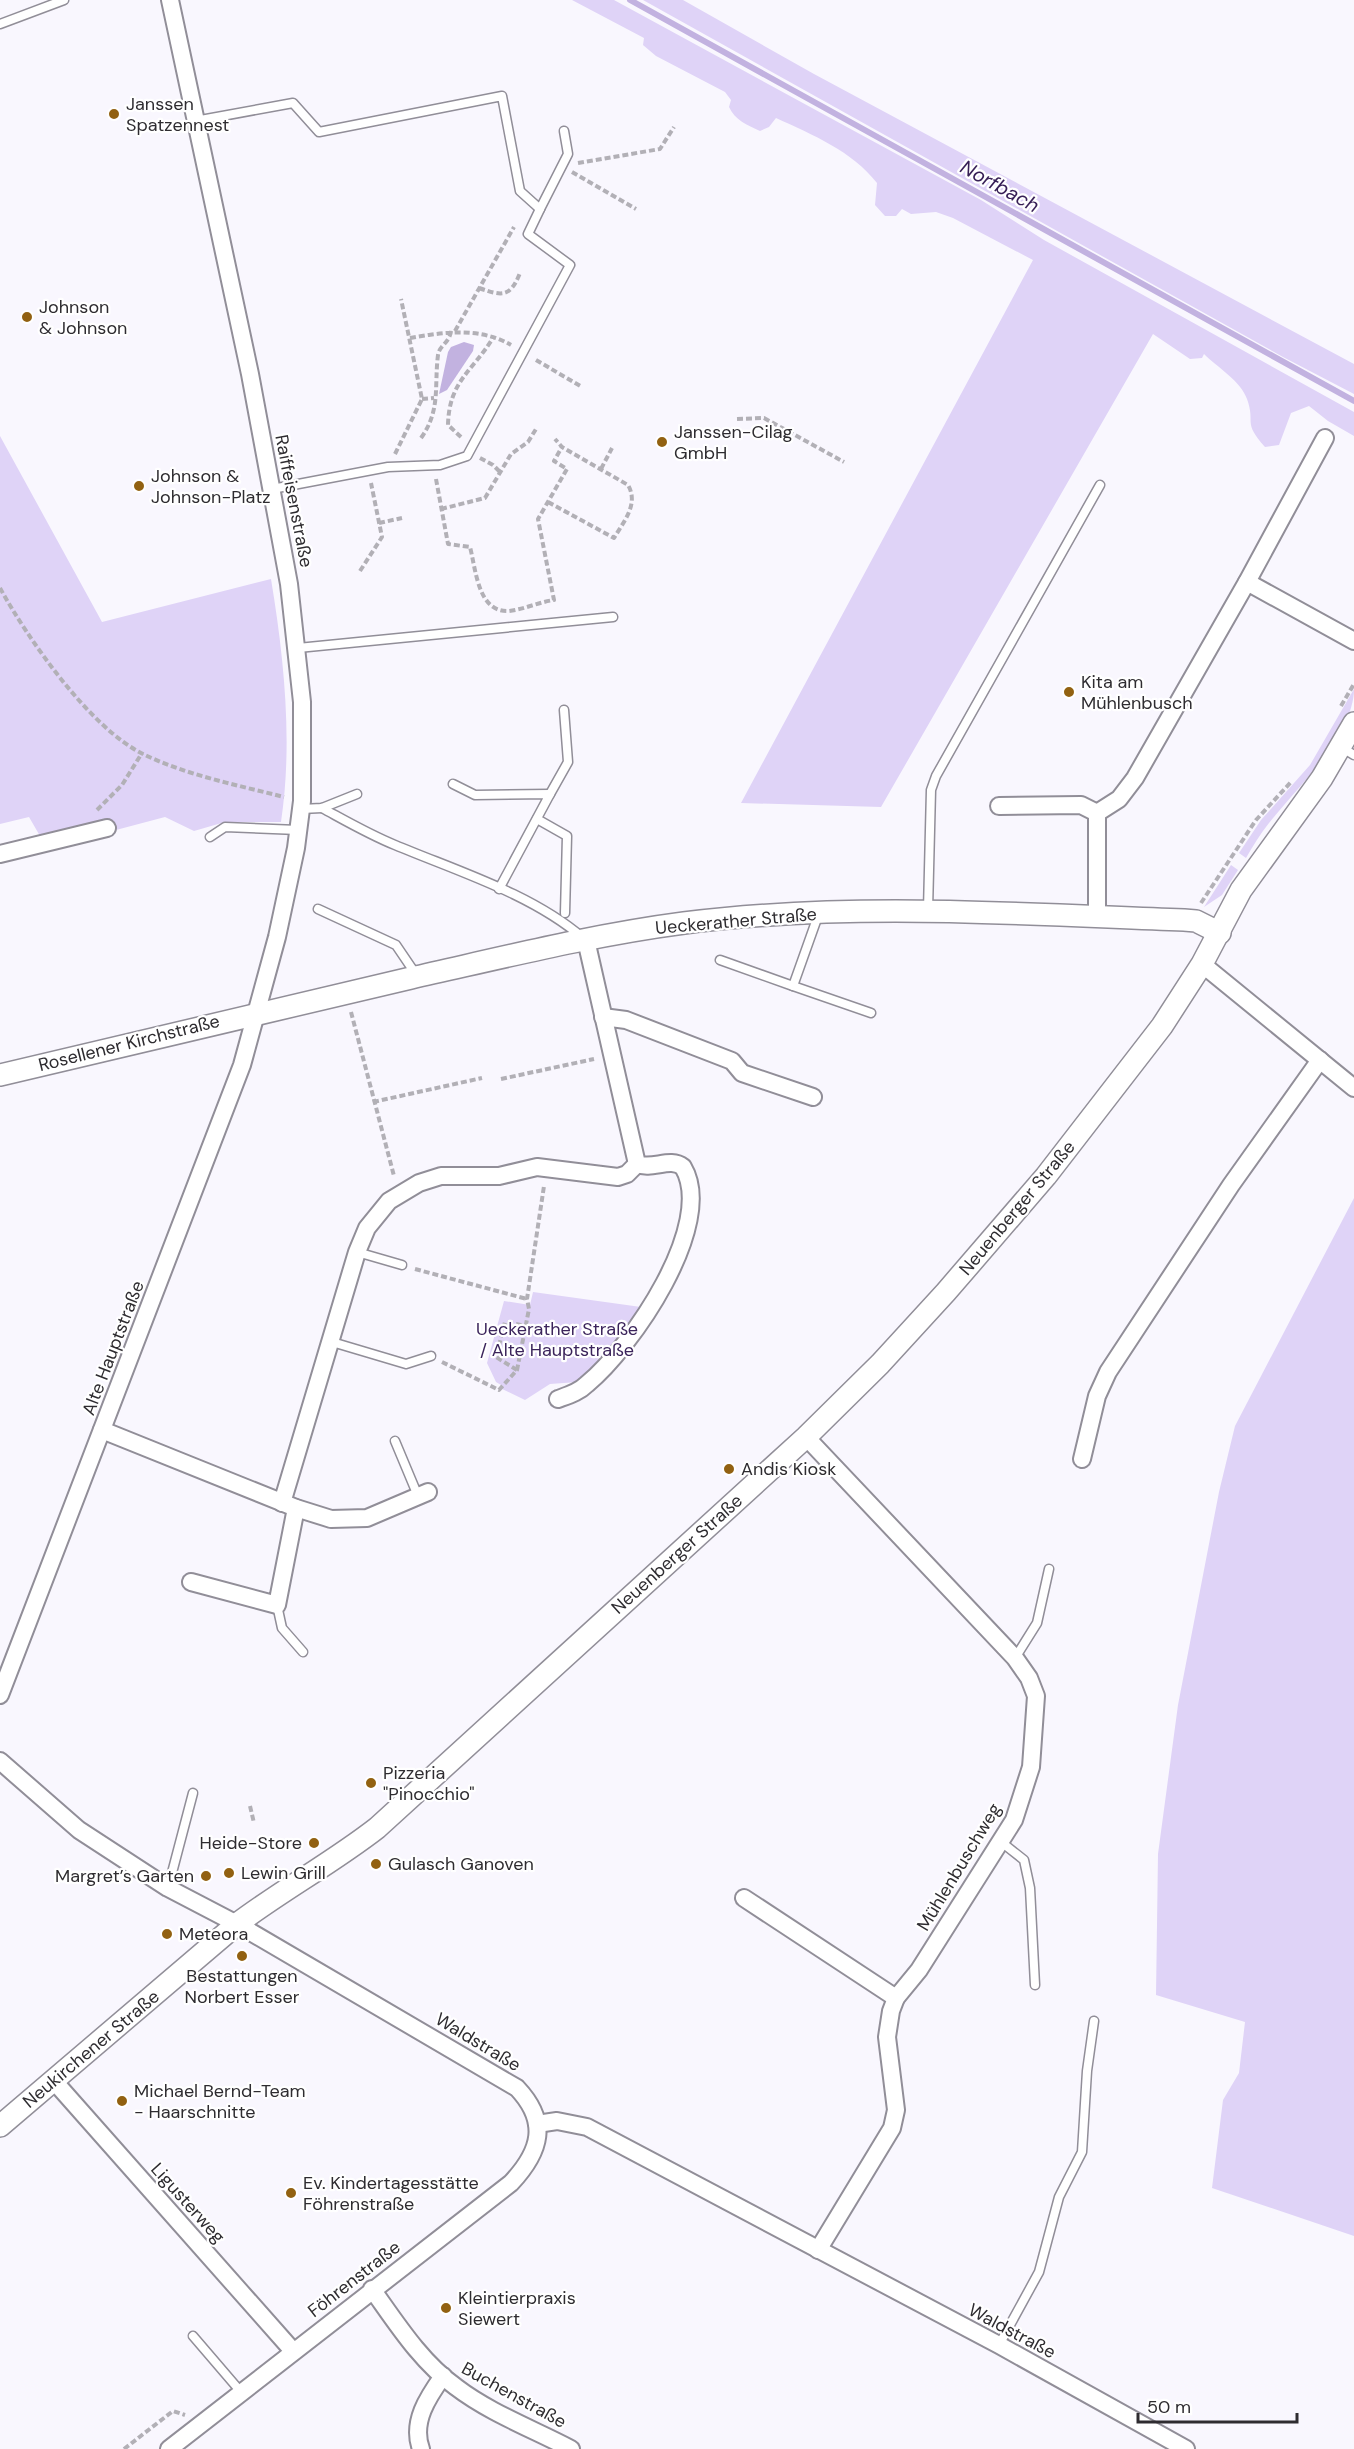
<svg xmlns="http://www.w3.org/2000/svg" width="1354" height="2449" viewBox="0 0 1354 2449" font-family="'DM Sans',sans-serif">
<style>
.green{fill:#dfd3f7}
.water{fill:#c2b2e0}
.lines{fill:none;stroke-linecap:round;stroke-linejoin:round}
.stream{stroke:#c2b2e0;stroke-width:6}
.service-casing{stroke:#918e98;stroke-width:11}
.minor-casing{stroke:#918e98;stroke-width:20}
.tertiary-casing{stroke:#918e98;stroke-width:24}
.path{stroke:#b2b0b6;stroke-width:4;stroke-dasharray:6 3;stroke-linecap:butt}
.service{stroke:#fff;stroke-width:8}
.minor{stroke:#fff;stroke-width:16}
.tertiary{stroke:#fff;stroke-width:21}
.poi-dot{fill:#926111;stroke:#fff;stroke-width:2}
.labels{text-anchor:middle;stroke-width:4.5;stroke-linejoin:round;paint-order:stroke}
.poi-label{font-size:18px;fill:#2e2c30;stroke:#fff;text-anchor:start}
.street-label{font-size:18px;fill:#2e2c30;stroke:#fff}
.park-label{font-size:18px;fill:#3b245b;stroke:#fff}
.water-label{font-size:20px;font-style:italic;fill:#371f56;stroke:#fff}
</style>
<rect width="100%" height="100%" fill="#f9f7fe"/>
<!-- green -->
<g class="green">
<path d="M 572,0 L 614,0 L 981,200 L 1044,240 L 1354,412 L 1354,436 L 1328,421 L 1309,406 L 1291,413 L 1279,445 L 1265,447 C 1242,421 1256,424 1247,399 C 1241,381 1217,367 1204,354 L 1202,358 L 1190,359 L 1153,334 L 881,807 L 741,803 L 1033,260 L 953,218 L 936,212 L 911,214 L 902,209 L 896,216 L 885,216 L 875,205 L 877,183 C 852,151 813,135 776,118 L 769,127 L 760,131 C 747,125 735,120 729,107 L 731,100 L 725,92 L 656,56 L 643,45 L 644,38 Z"/>
<path d="M 643,0 L 683,0 L 814,74 L 1354,364 L 1354,394 L 1283,357 Z"/>
<path d="M 0,436 L 102,622 L 271,579 C 284,658 293,742 281,822 L 225,822 L 194,831 L 165,817 L 116,830 L 108,822 L 40,836 L 29,817 L 0,824 Z"/>
<path d="M 1354,689 C 1354,734 1296,789 1269,823 C 1260,834 1253,846 1246,858 L 1239,853 L 1261,820 L 1310,765 Z"/>
<path d="M 1231,865 L 1238,870 L 1222,895 L 1204,907 Z"/>
<path d="M 1354,1198 L 1354,2236 L 1212,2188 L 1223,2100 L 1239,2073 L 1245,2022 L 1156,1995 L 1158,1854 L 1178,1705 L 1219,1492 L 1235,1426 Z"/>
<path d="M 533,1292 L 641,1307 L 610,1350 L 578,1382 L 550,1384 L 525,1400 L 500,1388 L 501,1385 L 496,1382 L 487,1363 L 504,1301 L 530,1305 Z"/>
</g>
<!-- water -->
<path class="water" d="M 464,342 L 474,345 L 473,351 L 447,390 L 439,394 L 448,352 L 451,347 Z"/>
<g class="lines">
<!-- stream -->
<path class="stream" d="M 630,0 L 1354,401"/>
<!-- service casing -->
<g class="service-casing">
<g id="service">
<path d="M 0,24 L 64,0"/>
<path d="M 195,121 L 293,103 L 319,132 L 502,96 L 520,191 L 540,209 L 528,234 L 570,265 L 467,456 L 440,465 L 388,467 L 272,489"/>
<path d="M 540,209 L 568,154 L 564,131"/>
<path d="M 298,648 L 613,617"/>
<path d="M 1341,747 L 1354,755"/>
<path d="M 453,784 L 475,795 L 550,794 L 499,889"/>
<path d="M 550,794 L 568,762 L 564,710"/>
<path d="M 322,808 C 346,821 370,835 395,845 C 457,871 532,894 583,938"/>
<path d="M 301,809 L 322,808 L 357,794"/>
<path d="M 537,819 L 567,836 L 565,913"/>
<path d="M 210,837 L 225,827 L 298,830"/>
<path d="M 318,909 L 396,945 L 417,976"/>
<path d="M 928,910 L 931,790 L 936,776 L 1100,485"/>
<path d="M 720,960 L 793,986 L 819,913"/>
<path d="M 793,986 L 871,1013"/>
<path d="M 357,1252 L 402,1265"/>
<path d="M 332,1342 L 406,1364 L 431,1356"/>
<path d="M 395,1441 L 418,1496"/>
<path d="M 277,1605 L 282,1628 L 303,1652"/>
<path d="M 1015,1658 L 1037,1623 L 1049,1569"/>
<path d="M 1000,1841 L 1024,1860 L 1030,1888 L 1035,1985"/>
<path d="M 168,1888 L 193,1793"/>
<path d="M 193,2336 L 241,2392"/>
<path d="M 999,2345 L 1039,2272 L 1059,2197 L 1082,2152 L 1087,2071 L 1094,2021"/>
</g>
</g>
<!-- minor casing -->
<g class="minor-casing">
<g id="minor">
<path d="M 1247,582 L 1354,641"/>
<path d="M 999,806 L 1081,805 L 1097,813"/>
<path d="M 1097,813 L 1119,799 L 1135,778 L 1247,582 L 1325,438"/>
<path d="M 0,854 L 107,828"/>
<path d="M 1097,917 L 1097,813"/>
<path d="M 1202,964 L 1354,1088"/>
<path d="M 603,1017 L 626,1020 L 732,1061 L 742,1073 L 813,1097"/>
<path d="M 558,1399 C 569,1395 579,1392 587,1384 C 631,1348 717,1224 683,1167 C 670,1157 653,1170 637,1164 L 586,940"/>
<path d="M 102,1430 L 296,1508 L 331,1519 L 367,1518 L 428,1492"/>
<path d="M 806,1437 L 1015,1658 L 1029,1678 L 1036,1696 L 1031,1767 L 1014,1820 L 919,1970 L 896,1998 L 891,2011 L 887,2037 L 896,2110 L 892,2128 L 818,2250"/>
<path d="M 1082,1459 L 1097,1396 L 1108,1372 L 1231,1185 L 1320,1060"/>
<path d="M 282,1503 L 357,1252 L 367,1228 L 389,1201 L 419,1183 L 441,1176 L 499,1176 L 537,1167 L 618,1177 L 627,1174 L 637,1164"/>
<path d="M 191,1582 L 277,1605 L 296,1508"/>
<path d="M 0,1695 L 242,1065 L 277,937 L 296,848 L 302,801 L 302,702 L 289,584 L 250,374 L 170,0"/>
<path d="M 0,1761 L 79,1830 L 168,1888 L 237,1924 L 517,2088 C 549,2122 541,2151 511,2183 L 169,2449"/>
<path d="M 744,1898 L 896,1998"/>
<path d="M 54,2081 L 293,2351"/>
<path d="M 537,2124 L 557,2121 L 587,2127 L 999,2345 L 1186,2449"/>
<path d="M 372,2289 C 397,2324 421,2362 456,2387 C 490,2413 533,2429 571,2449"/>
<path d="M 421,2449 C 411,2422 428,2397 443,2376"/>
</g>
</g>
<!-- tertiary casing -->
<g class="tertiary-casing">
<g id="tertiary">
<path d="M 0,1075 C 137,1042 274,1009 411,978 C 501,958 592,935 684,923 C 849,902 1018,914 1184,920 L 1196,921 L 1220,933"/>
<path d="M 0,2126 L 237,1924 C 282,1890 332,1863 377,1828 L 806,1437 L 880,1364 L 946,1292 L 1046,1176 L 1162,1026 L 1202,964 L 1241,890 L 1322,778 L 1354,723"/>
</g>
</g>
<!-- path -->
<g class="path">
<path d="M 578,163 L 660,149 L 674,127"/>
<path d="M 572,172 L 636,209"/>
<path d="M 479,288 C 502,296 510,298 520,273"/>
<path d="M 455,331 L 514,227"/>
<path d="M 410,338 C 444,332 480,327 511,345"/>
<path d="M 536,360 L 582,387"/>
<path d="M 422,399 L 434,398"/>
<path d="M 737,419 L 764,418 L 844,462"/>
<path d="M 461,437 L 448,425 C 449,381 472,372 493,338"/>
<path d="M 421,438 C 441,410 434,387 438,355 C 439,346 450,342 451,331"/>
<path d="M 395,454 L 422,399 L 401,299"/>
<path d="M 480,458 L 493,465 L 500,472"/>
<path d="M 601,469 L 612,448"/>
<path d="M 436,479 L 448,544 L 470,547 C 476,570 478,613 509,611 C 525,609 539,602 554,600 L 538,519 L 567,469 L 554,461 L 562,447"/>
<path d="M 548,502 L 614,538 C 624,521 639,504 628,485 L 562,447 L 555,439"/>
<path d="M 441,509 L 485,498 L 511,454 L 528,442 L 536,429"/>
<path d="M 379,523 L 402,518"/>
<path d="M 360,571 L 382,537 L 371,483"/>
<path d="M 0,588 C 28,639 90,728 143,754 C 186,775 237,785 284,797"/>
<path d="M 1341,706 L 1354,684"/>
<path d="M 97,810 L 122,785 L 142,753"/>
<path d="M 1201,903 L 1256,820 L 1291,782"/>
<path d="M 351,1012 L 394,1176"/>
<path d="M 501,1079 L 594,1059"/>
<path d="M 373,1102 L 482,1078"/>
<path d="M 415,1269 L 527,1299"/>
<path d="M 442,1362 L 499,1390 L 517,1370 L 529,1309 L 527,1299 L 544,1186"/>
<path d="M 517,1370 L 496,1357 L 505,1322 L 526,1326"/>
<path d="M 250,1806 L 254,1823"/>
<path d="M 124,2449 L 173,2411 L 185,2415"/>
</g>
<!-- service -->
<use href="#service" class="service"/>
<!-- minor -->
<use href="#minor" class="minor"/>
<!-- tertiary -->
<use href="#tertiary" class="tertiary"/>
</g>
<!-- markers -->
<g class="poi-dot">
<circle cx="114" cy="114" r="6"/>
<circle cx="27" cy="317" r="6"/>
<circle cx="662" cy="442" r="6"/>
<circle cx="139" cy="486" r="6"/>
<circle cx="1069" cy="692" r="6"/>
<circle cx="729" cy="1469" r="6"/>
<circle cx="371" cy="1783" r="6"/>
<circle cx="314" cy="1843" r="6"/>
<circle cx="376" cy="1864" r="6"/>
<circle cx="229" cy="1873" r="6"/>
<circle cx="206" cy="1876" r="6"/>
<circle cx="167" cy="1934" r="6"/>
<circle cx="242" cy="1956" r="6"/>
<circle cx="122" cy="2101" r="6"/>
<circle cx="291" cy="2193" r="6"/>
<circle cx="446" cy="2308" r="6"/>
</g>
<g class="labels">
<!-- poi labels -->
<g class="poi-label">
<text x="126" y="110">Janssen<tspan x="126" dy="21">Spatzennest</tspan></text>
<text x="39" y="313">Johnson<tspan x="39" dy="21">&amp; Johnson</tspan></text>
<text x="674" y="438">Janssen-Cilag<tspan x="674" dy="21">GmbH</tspan></text>
<text x="151" y="482">Johnson &amp;<tspan x="151" dy="21">Johnson-Platz</tspan></text>
<text x="1081" y="688">Kita am<tspan x="1081" dy="21">Mühlenbusch</tspan></text>
<text x="741" y="1475">Andis Kiosk</text>
<text x="383" y="1779">Pizzeria<tspan x="383" dy="21">"Pinocchio"</tspan></text>
<text x="302" y="1849" text-anchor="end">Heide-Store</text>
<text x="388" y="1870">Gulasch Ganoven</text>
<text x="241" y="1879">Lewin Grill</text>
<text x="194" y="1882" text-anchor="end">Margret’s Garten</text>
<text x="179" y="1940">Meteora</text>
<text x="242" y="1982" text-anchor="middle">Bestattungen<tspan x="242" dy="21">Norbert Esser</tspan></text>
<text x="134" y="2097">Michael Bernd-Team<tspan x="134" dy="21">- Haarschnitte</tspan></text>
<text x="303" y="2189">Ev. Kindertagesstätte<tspan x="303" dy="21">Föhrenstraße</tspan></text>
<text x="458" y="2304">Kleintierpraxis<tspan x="458" dy="21">Siewert</tspan></text>
</g>
<!-- street labels -->
<g class="street-label">
<text transform="translate(294 501) rotate(79)" y="6">Raiffeisenstraße</text>
<text transform="translate(736 921) rotate(-5)" y="6">Ueckerather Straße</text>
<text transform="translate(129 1043) rotate(-14)" y="6">Rosellener Kirchstraße</text>
<text transform="translate(1017 1208) rotate(-50)" y="6">Neuenberger Straße</text>
<text transform="translate(113 1348) rotate(-69)" y="6">Alte Hauptstraße</text>
<text transform="translate(677 1554) rotate(-42)" y="6">Neuenberger Straße</text>
<text transform="translate(959 1867) rotate(-59)" y="6">Mühlenbuschweg</text>
<text transform="translate(478 2042) rotate(31)" y="6">Waldstraße</text>
<text transform="translate(91 2049) rotate(-40)" y="6">Neukirchener Straße</text>
<text transform="translate(188 2203) rotate(48)" y="6">Ligusterweg</text>
<text transform="translate(354 2279) rotate(-38)" y="6">Föhrenstraße</text>
<text transform="translate(1012 2331) rotate(28)" y="6">Waldstraße</text>
<text transform="translate(514 2395) rotate(29)" y="6">Buchenstraße</text>
</g>
<!-- park labels -->
<g class="park-label">
<text x="557" y="1335">Ueckerather Straße<tspan x="557" dy="21">/ Alte Hauptstraße</tspan></text>
</g>
<!-- water labels -->
<g class="water-label">
<text transform="translate(1000 186) rotate(29)" y="7">Norfbach</text>
</g>
</g>
<!-- scale -->
<path d="M1138 2413v9h159v-9" fill="none" stroke="#2e2c30" stroke-width="3"/>
<text x="1147" y="2413" font-size="18" fill="#2e2c30" stroke="#ffffff" stroke-width="4.5" paint-order="stroke">50 m</text>
</svg>
